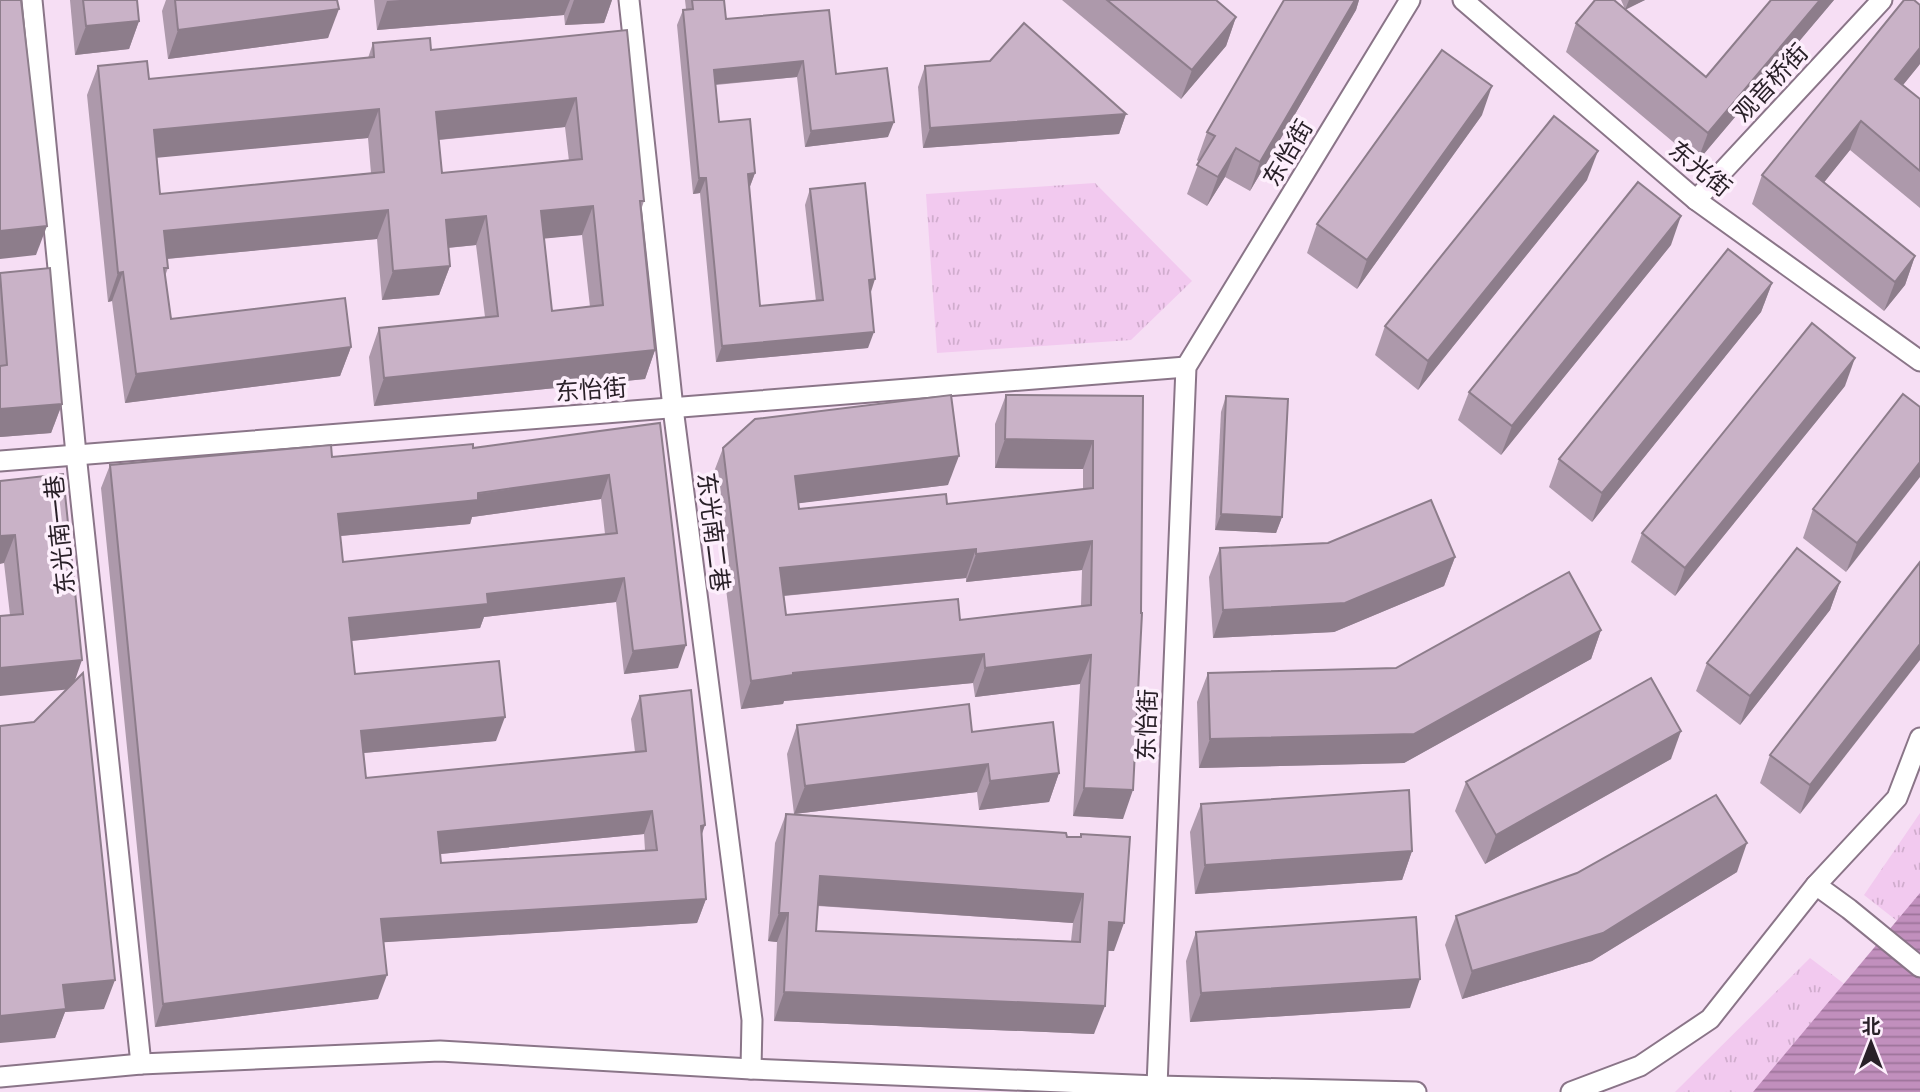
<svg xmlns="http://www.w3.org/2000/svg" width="1920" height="1092" viewBox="0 0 1920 1092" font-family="'Crimson Pro','Noto Sans SC',serif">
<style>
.grass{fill:url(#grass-tufts)}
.water{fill:url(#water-rules)}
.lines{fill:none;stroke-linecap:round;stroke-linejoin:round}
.minor-casing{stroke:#8a7588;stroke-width:23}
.minor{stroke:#fff;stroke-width:19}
.wall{fill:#ad99ab;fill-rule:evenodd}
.shaded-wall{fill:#8d7d8b}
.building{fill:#c9b2c7;stroke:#8d7d8b;stroke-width:2;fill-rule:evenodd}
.labels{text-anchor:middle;stroke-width:7;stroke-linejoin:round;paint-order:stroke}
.street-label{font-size:24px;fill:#292028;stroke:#fdeffc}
</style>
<defs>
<pattern id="grass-tufts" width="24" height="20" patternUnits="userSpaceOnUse" patternTransform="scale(1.75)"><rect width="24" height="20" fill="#f2c9ef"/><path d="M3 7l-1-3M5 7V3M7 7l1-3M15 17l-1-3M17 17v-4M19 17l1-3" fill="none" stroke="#d0accd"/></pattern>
<pattern id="water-rules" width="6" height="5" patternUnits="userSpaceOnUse" patternTransform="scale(1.75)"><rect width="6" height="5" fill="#c18fbd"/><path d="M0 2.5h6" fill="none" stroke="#9d749a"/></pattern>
</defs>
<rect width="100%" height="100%" fill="#f6def4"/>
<!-- grass -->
<g class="grass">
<path d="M 1095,183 L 1192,281 L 1131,340 L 937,353 L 926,194 Z"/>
<path d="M 1920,813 L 1920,939 L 1864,895 Z"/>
<path d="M 1810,958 L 1920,1041 L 1920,1092 L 1675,1092 Z"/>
</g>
<!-- water -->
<path class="water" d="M 1920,893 L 1920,1092 L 1753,1092 Z"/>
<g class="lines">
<!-- minor casing -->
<g class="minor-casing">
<g id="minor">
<path d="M 32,0 L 76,454 L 141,1064"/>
<path d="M 629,0 L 673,408 L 752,1020 L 751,1069"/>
<path d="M 1463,0 L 1696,200 L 1920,361"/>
<path d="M 1696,200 L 1882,0"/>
<path d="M 0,461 L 1186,367"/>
<path d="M 1816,885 L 1849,909 L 1920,967"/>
<path d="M 0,1077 L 141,1064 L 440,1051 L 751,1069 L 1157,1086 L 1416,1092"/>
<path d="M 1157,1086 L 1186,367 L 1410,0"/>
<path d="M 1571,1092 L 1640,1066 L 1710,1019 L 1816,885 L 1897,798 L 1920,738"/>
</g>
</g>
<!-- minor -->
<use href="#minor" class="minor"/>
</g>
<!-- wall -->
<g class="wall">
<path d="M 70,0 L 137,0 L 139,21 L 129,49 L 75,55 Z"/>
<path d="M 166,0 L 337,0 L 328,38 L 168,59 L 162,11 Z"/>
<path d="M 374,0 L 612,0 L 604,23 L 565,25 L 564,15 L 377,30 Z"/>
<path d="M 685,0 L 724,0 L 726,19 L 836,74 L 888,137 L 805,147 L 797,77 L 716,85 L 719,122 L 755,173 L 749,189 L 760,306 L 816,301 L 805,205 L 810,189 L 870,293 L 868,348 L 716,362 L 700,193 L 693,194 L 677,25 L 683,10 L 686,9 Z"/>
<path d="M 1062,0 L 1216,0 L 1236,17 L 1226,46 L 1181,99 Z"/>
<path d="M 1284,0 L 1359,0 L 1356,10 L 1250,191 L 1225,177 L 1207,206 L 1187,194 L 1199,162 L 1197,160 L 1207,132 Z"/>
<path d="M 1621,0 L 1645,0 L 1625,9 L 1706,77 L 1771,0 L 1834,0 L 1697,162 L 1566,52 L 1576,23 L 1625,9 Z"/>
<path d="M 627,30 L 644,201 L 641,210 L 655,350 L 645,379 L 374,406 L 369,357 L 379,328 L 485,317 L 476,245 L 448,248 L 450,266 L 439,295 L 382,300 L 377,239 L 167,259 L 168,268 L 165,276 L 171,319 L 351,347 L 340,376 L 125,403 L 112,301 L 108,302 L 87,95 L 98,66 L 149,79 L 368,58 L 373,43 L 431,50 ZM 565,127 L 569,161 L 442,173 L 439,140 ZM 368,138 L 371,173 L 160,194 L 157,157 ZM 582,235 L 590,307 L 552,311 L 544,238 Z"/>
<path d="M 1920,64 L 1903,85 L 1920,99 L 1920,208 L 1850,150 L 1824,182 L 1915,256 L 1905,285 L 1884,311 L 1752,204 L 1762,175 Z"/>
<path d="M 925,66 L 1126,114 L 1119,134 L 923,148 L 918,87 Z"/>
<path d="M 1482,115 L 1357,289 L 1307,253 L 1317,224 Z"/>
<path d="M 1587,180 L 1418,390 L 1375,355 L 1385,326 Z"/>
<path d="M 1671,245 L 1501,455 L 1458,420 L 1469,392 Z"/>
<path d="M 0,273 L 62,404 L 51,433 L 0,437 Z"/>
<path d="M 1772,283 L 1761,312 L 1592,522 L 1549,487 L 1559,459 Z"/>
<path d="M 1845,386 L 1675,596 L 1631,562 L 1642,533 Z"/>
<path d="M 1006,395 L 1143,396 L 1123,819 L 1073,816 L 1080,684 L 975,697 L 973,683 L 784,701 L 783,704 L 741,709 L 712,477 L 723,448 L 948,485 L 798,503 L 799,509 L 947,504 L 1083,489 L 1083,469 L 995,468 L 995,424 ZM 1082,570 L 1081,606 L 960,620 L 786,615 L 784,596 L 966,578 L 966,582 Z"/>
<path d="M 1226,396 L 1282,517 L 1276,533 L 1215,530 L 1221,412 Z"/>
<path d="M 1920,407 L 1846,572 L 1803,538 L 1813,509 Z"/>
<path d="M 660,423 L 678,668 L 624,674 L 616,602 L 484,617 L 480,628 L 351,641 L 355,674 L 496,741 L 363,753 L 366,778 L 635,752 L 631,719 L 640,696 L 701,836 L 706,899 L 697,923 L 383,942 L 378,999 L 155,1027 L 101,488 L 110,465 L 332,457 L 473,448 ZM 601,499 L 605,534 L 343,562 L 340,536 L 470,524 L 472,517 ZM 644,834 L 645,850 L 441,863 L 440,854 Z"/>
<path d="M 0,481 L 74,682 L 104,1009 L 65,1012 L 55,1038 L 34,722 L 67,689 L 10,615 L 4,563 Z"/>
<path d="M 1220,548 L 1455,557 L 1444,586 L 1334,632 L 1213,638 L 1209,577 Z"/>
<path d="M 1920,562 L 1800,814 L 1760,783 L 1770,755 Z"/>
<path d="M 1840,582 L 1830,610 L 1740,725 L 1696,691 L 1707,663 Z"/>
<path d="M 1601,630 L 1591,659 L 1404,763 L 1199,768 L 1197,702 L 1208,673 L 1396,668 Z"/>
<path d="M 797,725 L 972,732 L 1059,773 L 1049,802 L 979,810 L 977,792 L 794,814 L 787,754 Z"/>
<path d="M 1671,759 L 1485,864 L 1455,811 L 1466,782 Z"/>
<path d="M 1201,804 L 1412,851 L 1402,880 L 1195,894 L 1190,832 Z"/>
<path d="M 786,814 L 1067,837 L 1080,837 L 1081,834 L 1114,951 L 1107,951 L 1094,1034 L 774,1021 L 777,942 L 768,941 L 775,843 ZM 818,906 L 1073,923 L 1071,941 L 816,931 Z"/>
<path d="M 1737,872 L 1592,961 L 1462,999 L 1445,945 L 1456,916 Z"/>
<path d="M 1196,932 L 1410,1008 L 1190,1022 L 1186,961 Z"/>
</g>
<!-- shaded-wall -->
<g class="shaded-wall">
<path d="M 400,0 L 570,0 L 564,15 L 377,30 L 387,1 Z"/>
<path d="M 574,0 L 612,0 L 604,23 L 565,25 Z"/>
<path d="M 1355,0 L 1359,0 L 1356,10 L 1250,191 L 1260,162 Z"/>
<path d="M 1629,0 L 1645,0 L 1625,10 Z"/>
<path d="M 1820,0 L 1834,0 L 1697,162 L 1708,133 Z"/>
<path d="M 339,9 L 328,38 L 168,59 L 178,30 Z"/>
<path d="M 1236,17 L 1226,46 L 1181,99 L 1192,70 Z"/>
<path d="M 139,21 L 129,49 L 75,55 L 86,26 Z"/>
<path d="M 1920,48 L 1920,64 L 1885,107 L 1895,79 Z"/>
<path d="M 803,61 L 797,77 L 708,85 L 714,70 Z"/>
<path d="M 1492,86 L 1482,115 L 1357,289 L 1367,260 Z"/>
<path d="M 576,98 L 565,127 L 426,141 L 436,112 Z"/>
<path d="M 379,109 L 368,138 L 144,159 L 154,130 Z"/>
<path d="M 1126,114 L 1119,134 L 923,148 L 930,128 Z"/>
<path d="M 1861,121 L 1850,150 L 1806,205 L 1816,176 Z"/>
<path d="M 894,122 L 888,137 L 805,147 L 811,131 Z"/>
<path d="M 1236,148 L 1225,177 L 1207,206 L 1218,177 Z"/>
<path d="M 1598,151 L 1587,180 L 1418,390 L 1428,361 Z"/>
<path d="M 755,173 L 749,189 L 748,174 Z"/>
<path d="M 699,178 L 706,178 L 700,193 L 693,194 Z"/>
<path d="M 593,206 L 582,235 L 530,240 L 541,211 Z"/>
<path d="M 388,210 L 377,239 L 154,260 L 164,231 Z"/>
<path d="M 486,216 L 476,245 L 435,249 L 446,220 Z"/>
<path d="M 1681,216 L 1671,245 L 1501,455 L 1512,426 Z"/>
<path d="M 47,226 L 36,255 L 0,259 L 0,231 Z"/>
<path d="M 1915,256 L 1905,285 L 1884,311 L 1895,282 Z"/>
<path d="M 450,266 L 439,295 L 382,300 L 393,271 Z"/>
<path d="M 123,272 L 112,301 L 108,302 L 118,273 Z"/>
<path d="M 875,279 L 870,295 L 869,280 Z"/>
<path d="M 1772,283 L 1761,312 L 1592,522 L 1602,493 Z"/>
<path d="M 874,332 L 868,348 L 716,362 L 722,346 Z"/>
<path d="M 351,347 L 340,376 L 125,403 L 136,374 Z"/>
<path d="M 655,350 L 645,379 L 374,406 L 384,378 Z"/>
<path d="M 1855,358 L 1845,386 L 1675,596 L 1685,568 Z"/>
<path d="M 62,404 L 51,433 L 0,437 L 0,409 Z"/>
<path d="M 1005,439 L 1093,441 L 1083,469 L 995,468 Z"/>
<path d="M 959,456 L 948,485 L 785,505 L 795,476 Z"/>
<path d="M 1920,462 L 1920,477 L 1846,572 L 1857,543 Z"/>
<path d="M 609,475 L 601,499 L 472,517 L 470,524 L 329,537 L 338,514 Z"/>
<path d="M 1221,514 L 1282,517 L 1276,533 L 1215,530 Z"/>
<path d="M 15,535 L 4,563 L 0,564 L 0,536 Z"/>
<path d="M 1092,541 L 1082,570 L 966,582 L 976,554 Z"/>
<path d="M 976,549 L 966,578 L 770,597 L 780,568 Z"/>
<path d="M 1455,557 L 1444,586 L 1334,632 L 1213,638 L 1223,610 Z"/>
<path d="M 624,578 L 616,602 L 484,617 L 480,628 L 340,642 L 349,618 L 487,594 Z"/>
<path d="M 1840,582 L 1830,610 L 1740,725 L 1750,696 Z"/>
<path d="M 1601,630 L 1591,659 L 1404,763 L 1199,768 L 1210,739 Z"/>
<path d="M 1920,644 L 1920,660 L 1800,814 L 1810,785 Z"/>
<path d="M 686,645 L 678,668 L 624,674 L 633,651 Z"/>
<path d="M 984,654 L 973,683 L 784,701 L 783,704 L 741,709 L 751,681 L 793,673 Z"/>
<path d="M 1091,655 L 1080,684 L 975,697 L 985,668 Z"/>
<path d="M 82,660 L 72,689 L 0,696 L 0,668 Z"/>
<path d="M 505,717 L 496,741 L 352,754 L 361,731 Z"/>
<path d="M 1681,731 L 1671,759 L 1485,864 L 1496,835 Z"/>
<path d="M 988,764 L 977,792 L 794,814 L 805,786 Z"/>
<path d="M 1059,773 L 1049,802 L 979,810 L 990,781 Z"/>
<path d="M 1084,788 L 1133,790 L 1123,819 L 1073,816 Z"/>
<path d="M 652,811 L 644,834 L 430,855 L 438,832 Z"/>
<path d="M 705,825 L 697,849 L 701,826 Z"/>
<path d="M 1747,843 L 1737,872 L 1592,961 L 1462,999 L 1472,971 Z"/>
<path d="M 1412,851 L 1402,880 L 1195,894 L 1205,865 Z"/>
<path d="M 820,876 L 1083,894 L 1073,923 L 810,905 Z"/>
<path d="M 706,899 L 697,923 L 372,943 L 381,919 Z"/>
<path d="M 779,913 L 788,913 L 777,942 L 768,941 Z"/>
<path d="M 1109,922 L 1124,923 L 1114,951 L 1098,950 Z"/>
<path d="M 387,975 L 378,999 L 155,1027 L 163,1004 Z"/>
<path d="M 1420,979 L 1410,1008 L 1190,1022 L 1201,993 Z"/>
<path d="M 115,980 L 104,1009 L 65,1012 L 55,1038 L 0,1043 L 0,1016 L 63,985 Z"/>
<path d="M 784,992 L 1105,1006 L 1094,1034 L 774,1021 Z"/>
</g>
<!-- building -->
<g class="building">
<path d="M 0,0 L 21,0 L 47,226 L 0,231 Z"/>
<path d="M 83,0 L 137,0 L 139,21 L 86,26 Z"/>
<path d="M 175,0 L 337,0 L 339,9 L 178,30 Z"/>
<path d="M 692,0 L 724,0 L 726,19 L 829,10 L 836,74 L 887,68 L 894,122 L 811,131 L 803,61 L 714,70 L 719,122 L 750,119 L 755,173 L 748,174 L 760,306 L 823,300 L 810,189 L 865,183 L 875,279 L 869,280 L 874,332 L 722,346 L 706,178 L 699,178 L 683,10 L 693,9 Z"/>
<path d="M 1107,0 L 1216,0 L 1236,17 L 1192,70 Z"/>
<path d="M 1284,0 L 1355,0 L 1260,162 L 1236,148 L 1218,177 L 1197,165 L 1215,136 L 1207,132 Z"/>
<path d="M 1595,0 L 1614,0 L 1706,77 L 1771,0 L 1820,0 L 1708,133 L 1576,23 Z"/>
<path d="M 1904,0 L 1914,0 L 1920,5 L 1920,48 L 1895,79 L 1920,99 L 1920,171 L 1861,121 L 1816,176 L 1915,256 L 1895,282 L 1762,175 Z"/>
<path d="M 1024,23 L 1126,114 L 930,128 L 925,66 L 990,61 Z"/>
<path d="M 627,30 L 644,201 L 640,201 L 655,350 L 384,378 L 379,328 L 498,316 L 486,216 L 446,220 L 450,266 L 393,271 L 388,210 L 164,231 L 168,268 L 164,268 L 171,319 L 345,298 L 351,347 L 136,374 L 123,272 L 118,273 L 98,66 L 147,61 L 149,79 L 374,57 L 373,43 L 430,38 L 431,50 ZM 576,98 L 582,159 L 442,173 L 436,112 ZM 379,109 L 384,172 L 160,194 L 154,130 ZM 593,206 L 603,305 L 552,311 L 541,211 Z"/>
<path d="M 1442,50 L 1492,86 L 1367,260 L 1317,224 Z"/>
<path d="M 1554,116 L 1598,151 L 1428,361 L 1385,326 Z"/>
<path d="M 1638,182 L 1681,216 L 1512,426 L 1469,392 Z"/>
<path d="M 1728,249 L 1772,283 L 1602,493 L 1559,459 Z"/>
<path d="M 50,268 L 62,404 L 0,409 L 0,366 L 7,365 L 0,273 Z"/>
<path d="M 1812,323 L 1855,358 L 1685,568 L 1642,533 Z"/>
<path d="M 1903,394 L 1920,407 L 1920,462 L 1857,543 L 1813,509 Z"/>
<path d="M 951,395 L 959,456 L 795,476 L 799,509 L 946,494 L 947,504 L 1093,488 L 1093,441 L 1005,439 L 1006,395 L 1143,396 L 1141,613 L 1142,613 L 1133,790 L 1084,788 L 1091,655 L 985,668 L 984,654 L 793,673 L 793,675 L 751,681 L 723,448 L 755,419 ZM 1092,541 L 1091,605 L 960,620 L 958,599 L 786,615 L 780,568 L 976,549 L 976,554 Z"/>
<path d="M 1226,396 L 1288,399 L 1282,517 L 1221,514 Z"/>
<path d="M 660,423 L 686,645 L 633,651 L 624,578 L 487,594 L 488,604 L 349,618 L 355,674 L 499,661 L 505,717 L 361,731 L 366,778 L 646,751 L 640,696 L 691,690 L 705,825 L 701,826 L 706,899 L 381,919 L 387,975 L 163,1004 L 110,465 L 331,445 L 332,457 L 473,444 L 473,448 ZM 609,475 L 617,533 L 343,562 L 338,514 L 478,500 L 478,493 ZM 652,811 L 657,850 L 441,863 L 438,832 Z"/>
<path d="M 63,474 L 82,660 L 0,668 L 0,616 L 23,614 L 15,535 L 0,536 L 0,481 Z"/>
<path d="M 1431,500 L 1455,557 L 1345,603 L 1223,610 L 1220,548 L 1328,543 Z"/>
<path d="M 1797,548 L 1840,582 L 1750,696 L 1707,663 Z"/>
<path d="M 1920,562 L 1920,644 L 1810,785 L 1770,755 Z"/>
<path d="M 1569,572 L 1601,630 L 1414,734 L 1210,739 L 1208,673 L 1396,668 Z"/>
<path d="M 83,673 L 115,980 L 63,985 L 66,1009 L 0,1016 L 0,726 L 34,722 Z"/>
<path d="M 1651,678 L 1681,731 L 1496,835 L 1466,782 Z"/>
<path d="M 969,704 L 972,732 L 1053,722 L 1059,773 L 990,781 L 988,764 L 805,786 L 797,725 Z"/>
<path d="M 1409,790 L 1412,851 L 1205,865 L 1201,804 Z"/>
<path d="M 1716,795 L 1747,843 L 1603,933 L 1472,971 L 1456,916 L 1577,873 Z"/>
<path d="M 786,814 L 1066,833 L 1067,837 L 1081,837 L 1081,834 L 1130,837 L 1124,923 L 1109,922 L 1105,1006 L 784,992 L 788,913 L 779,913 ZM 820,876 L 1083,894 L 1080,942 L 816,931 Z"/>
<path d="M 1416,917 L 1420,979 L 1201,993 L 1196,932 Z"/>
</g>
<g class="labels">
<!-- street labels -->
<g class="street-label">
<text transform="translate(1771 83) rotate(-47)" y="8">观音桥街</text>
<text transform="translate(1288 153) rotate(-59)" y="8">东怡街</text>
<text transform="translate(1700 169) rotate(39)" y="8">东光街</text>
<text transform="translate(591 390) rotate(-4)" y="8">东怡街</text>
<text transform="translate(713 532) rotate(83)" y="8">东光南二巷</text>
<text transform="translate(60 535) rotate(-96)" y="8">东光南一巷</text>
<text transform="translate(1147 725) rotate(-88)" y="8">东怡街</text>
</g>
</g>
<!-- north arrow -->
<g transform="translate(1871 1043)" stroke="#fdeffc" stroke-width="5" paint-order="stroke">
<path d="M0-5L12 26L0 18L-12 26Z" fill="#292028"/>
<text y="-10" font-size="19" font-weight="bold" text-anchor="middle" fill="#292028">北</text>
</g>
</svg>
